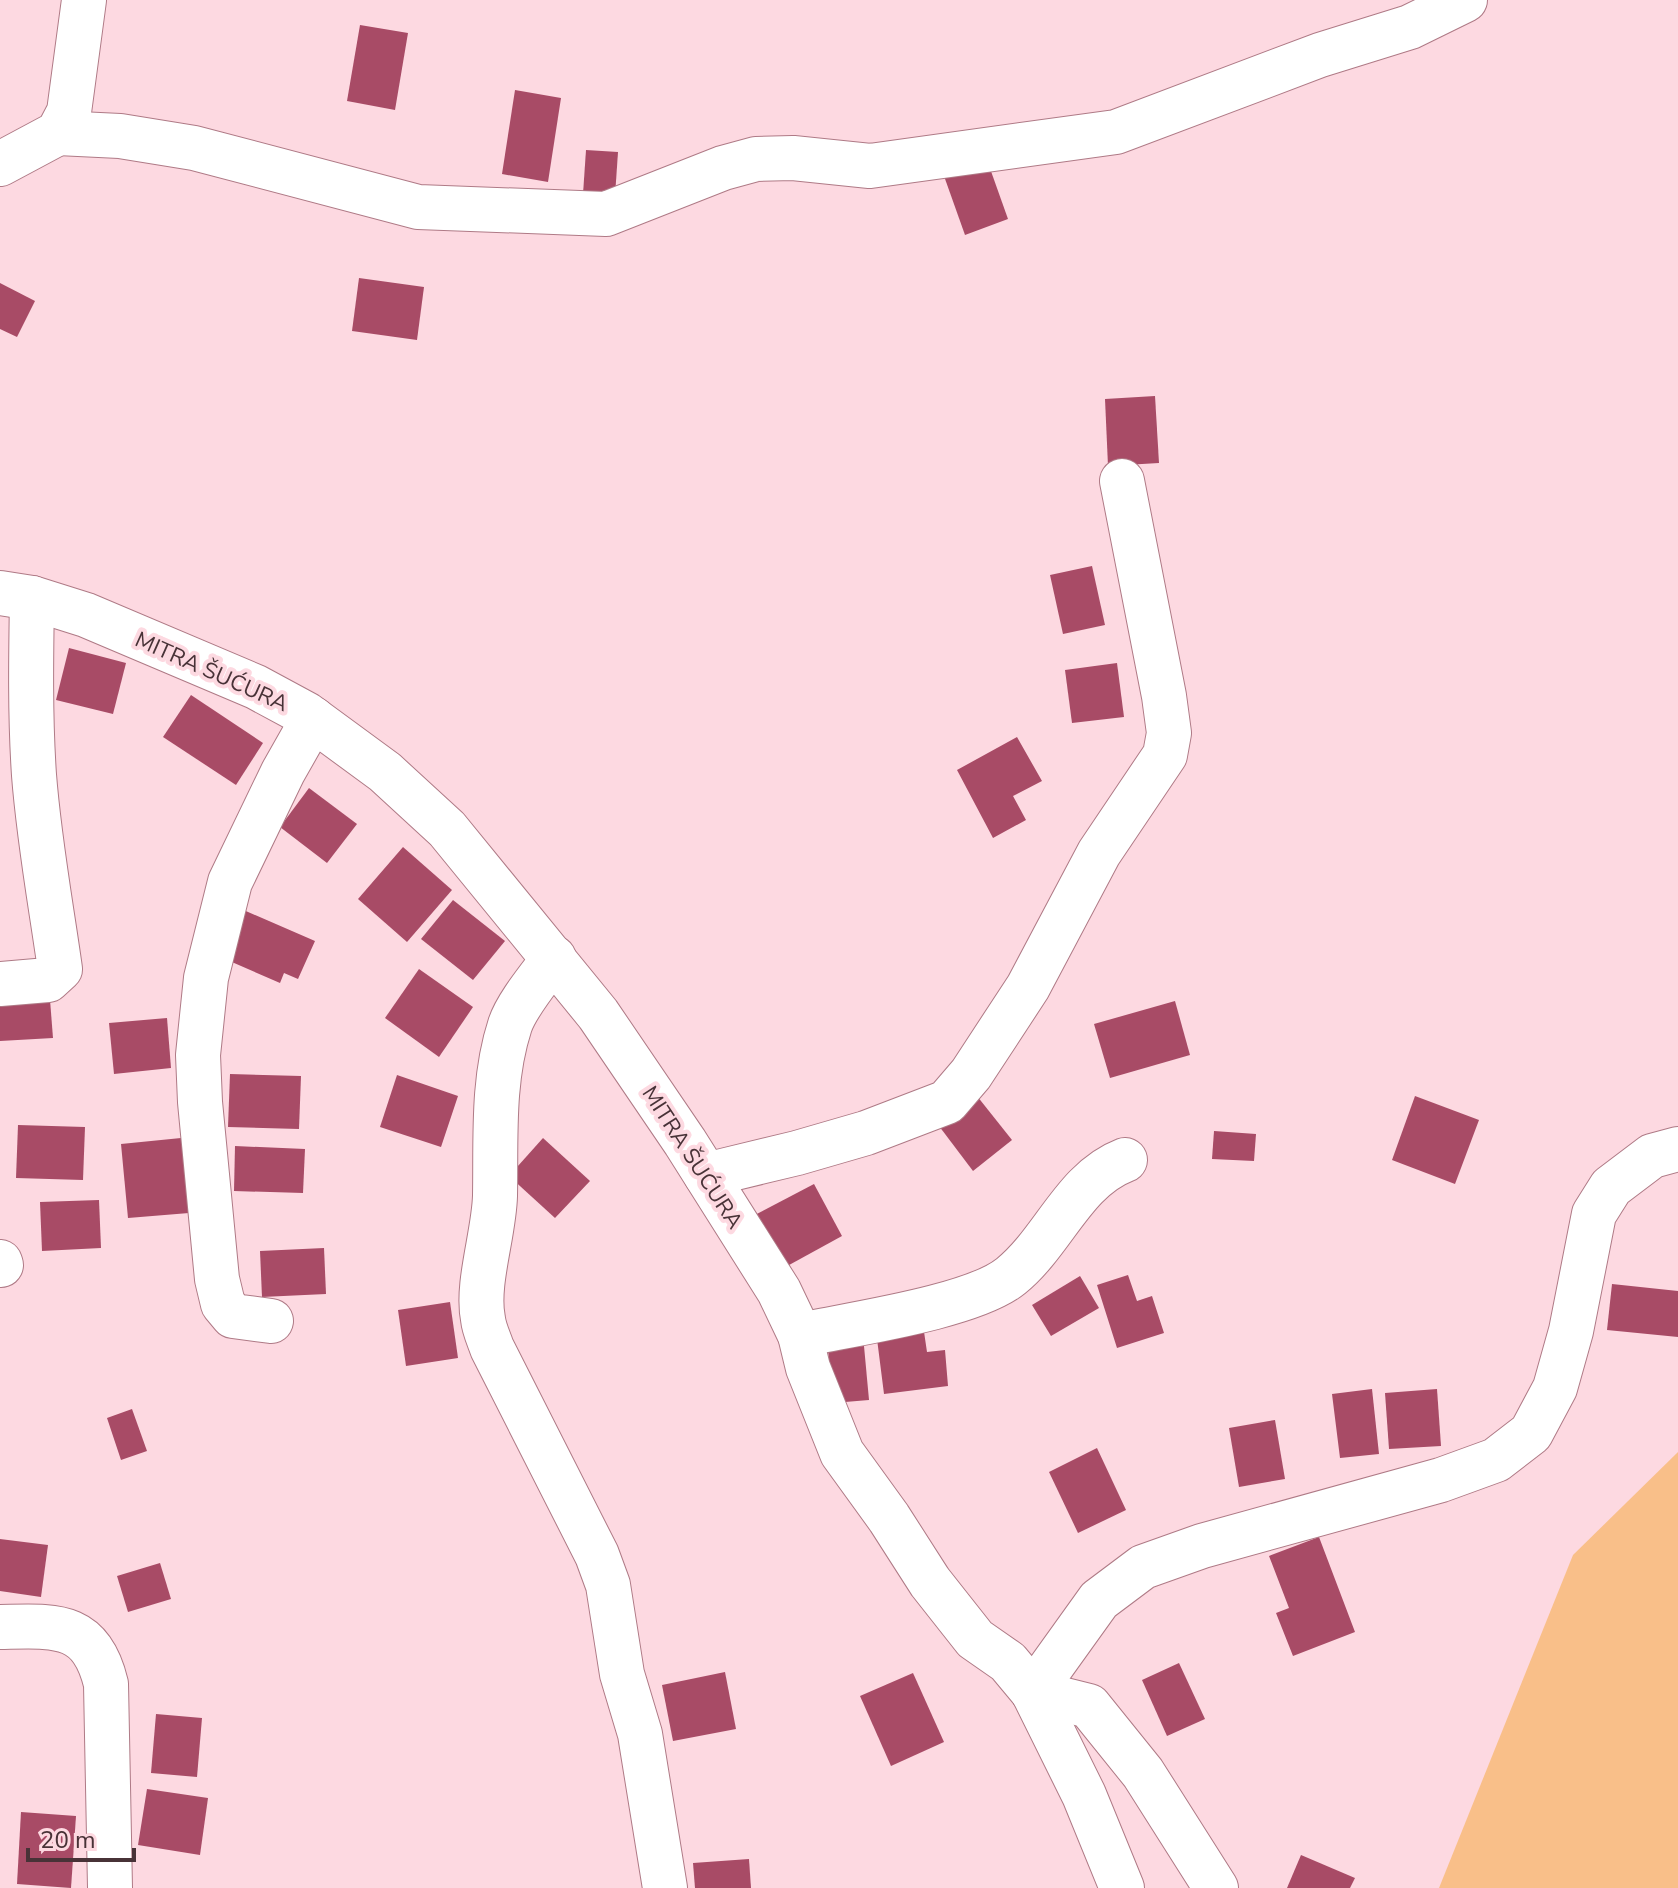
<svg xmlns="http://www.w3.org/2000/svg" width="1678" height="1888" viewBox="0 0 1678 1888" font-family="'Nunito Sans',sans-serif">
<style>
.green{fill:#f9bf89}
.building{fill:#a84b66}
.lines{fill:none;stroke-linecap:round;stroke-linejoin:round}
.minor-casing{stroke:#af7a86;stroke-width:46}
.minor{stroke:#fff;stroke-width:44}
.labels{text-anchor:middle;stroke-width:8;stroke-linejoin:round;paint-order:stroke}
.street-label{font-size:22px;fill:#483237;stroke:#fdd9e1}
</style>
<rect width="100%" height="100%" fill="#fdd9e1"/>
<!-- green -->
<path class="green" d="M 1678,1452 L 1678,1888 L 1439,1888 L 1573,1555 Z"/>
<!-- building -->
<g class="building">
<path d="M 360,25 L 408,33 L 395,110 L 347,101 Z"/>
<path d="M 515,90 L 561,98 L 548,182 L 502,174 Z"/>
<path d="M 586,150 L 618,152 L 615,196 L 583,194 Z"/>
<path d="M 987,160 L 1008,219 L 965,235 L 944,176 Z"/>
<path d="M 359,278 L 424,287 L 417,340 L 352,331 Z"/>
<path d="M 0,283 L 35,301 L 17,337 L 0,329 Z"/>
<path d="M 1155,396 L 1159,463 L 1108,466 L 1105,399 Z"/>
<path d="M 1092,566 L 1105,625 L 1063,634 L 1050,575 Z"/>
<path d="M 69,648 L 126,663 L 113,714 L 56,700 Z"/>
<path d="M 1117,663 L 1124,717 L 1072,723 L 1065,670 Z"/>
<path d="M 191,695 L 263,743 L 236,785 L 163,737 Z"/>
<path d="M 1017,737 L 1042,781 L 1013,796 L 1026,820 L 993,838 L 957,770 Z"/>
<path d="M 309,788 L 357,824 L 327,863 L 280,827 Z"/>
<path d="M 403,847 L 452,890 L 407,942 L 358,899 Z"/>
<path d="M 453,900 L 505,941 L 473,980 L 421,939 Z"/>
<path d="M 239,908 L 315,941 L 298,979 L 284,973 L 280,983 L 218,956 Z"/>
<path d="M 419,969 L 473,1007 L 439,1057 L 385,1018 Z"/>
<path d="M 49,987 L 53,1038 L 0,1041 L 0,990 Z"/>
<path d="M 1175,1001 L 1190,1055 L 1110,1078 L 1094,1024 Z"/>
<path d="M 167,1018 L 171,1068 L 114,1074 L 109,1023 Z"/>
<path d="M 230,1074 L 301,1076 L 299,1129 L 228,1127 Z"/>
<path d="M 397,1075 L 458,1096 L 441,1147 L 380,1127 Z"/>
<path d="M 977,1096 L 1012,1140 L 973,1171 L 939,1126 Z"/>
<path d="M 1415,1096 L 1479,1120 L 1455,1184 L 1392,1160 Z"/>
<path d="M 18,1125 L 85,1127 L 83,1180 L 16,1178 Z"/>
<path d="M 1214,1131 L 1256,1134 L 1254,1161 L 1212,1159 Z"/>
<path d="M 181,1138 L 189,1213 L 128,1218 L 121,1144 Z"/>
<path d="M 543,1138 L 590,1181 L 555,1218 L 509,1176 Z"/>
<path d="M 235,1146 L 305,1149 L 303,1193 L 234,1191 Z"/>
<path d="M 814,1184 L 842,1236 L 780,1270 L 751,1217 Z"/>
<path d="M 99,1200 L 101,1248 L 42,1251 L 40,1202 Z"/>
<path d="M 324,1248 L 326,1294 L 262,1297 L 260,1251 Z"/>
<path d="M 1128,1275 L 1137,1301 L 1152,1296 L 1164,1333 L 1117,1348 L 1097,1285 Z"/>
<path d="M 1080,1276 L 1099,1308 L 1051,1336 L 1032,1305 Z"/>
<path d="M 1612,1284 L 1678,1291 L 1678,1337 L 1607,1330 Z"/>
<path d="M 450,1302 L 458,1358 L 406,1366 L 398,1310 Z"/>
<path d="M 923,1325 L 927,1352 L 945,1350 L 948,1386 L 884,1394 L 876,1331 Z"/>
<path d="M 864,1346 L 869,1400 L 833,1403 L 828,1349 Z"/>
<path d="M 1372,1389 L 1379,1454 L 1340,1458 L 1332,1394 Z"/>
<path d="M 1437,1389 L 1441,1446 L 1389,1449 L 1385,1393 Z"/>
<path d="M 132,1409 L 147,1451 L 121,1460 L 107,1418 Z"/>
<path d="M 1275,1420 L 1285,1479 L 1239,1487 L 1229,1428 Z"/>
<path d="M 1097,1448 L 1126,1510 L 1078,1533 L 1049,1472 Z"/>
<path d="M 1319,1537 L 1355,1632 L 1293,1656 L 1276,1613 L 1289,1608 L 1269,1556 Z"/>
<path d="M 0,1539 L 48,1545 L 41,1597 L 0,1591 Z"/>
<path d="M 160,1563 L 171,1599 L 128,1612 L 117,1576 Z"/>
<path d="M 1179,1663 L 1205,1719 L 1167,1736 L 1142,1680 Z"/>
<path d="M 725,1672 L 736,1729 L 673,1741 L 662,1685 Z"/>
<path d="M 913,1673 L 944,1742 L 891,1766 L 860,1696 Z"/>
<path d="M 156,1714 L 202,1718 L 197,1777 L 151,1773 Z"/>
<path d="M 147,1789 L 208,1798 L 200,1855 L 138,1845 Z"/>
<path d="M 21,1812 L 76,1816 L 71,1888 L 17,1884 Z"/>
<path d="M 1301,1855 L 1355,1878 L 1350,1888 L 1287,1888 Z"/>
<path d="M 749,1859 L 751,1888 L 695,1888 L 693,1863 Z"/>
</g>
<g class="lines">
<!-- minor casing -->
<g class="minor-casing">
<g id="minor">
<path d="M 58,133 L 120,136 L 194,148 L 418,207 L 606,214 L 723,168 L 756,159 L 793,158 L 870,166 L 1116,132 L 1320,55 L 1410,27 L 1465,0"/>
<path d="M 0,164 L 58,133 L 69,112 L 84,0"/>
<path d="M 0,593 L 32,598 L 86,615 L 256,687 L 306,714 L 385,772 L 447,829 L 598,1014 L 685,1142 L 779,1291 L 800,1335 L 808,1368 L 842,1453 L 889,1518 L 930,1582 L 975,1639 L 1008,1662 L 1033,1692 L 1089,1706 L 1143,1773 L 1216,1888"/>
<path d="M 554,958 C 541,976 517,1004 510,1025 C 492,1080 496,1139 495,1196 C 494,1234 476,1284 483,1319 C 484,1329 489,1339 492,1348 L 597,1555 L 608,1585 L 622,1674 L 640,1734 L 665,1888"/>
<path d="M 0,984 L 48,980 L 60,969 C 51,905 39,841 34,775 C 30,716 31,657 32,598"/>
<path d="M 706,1175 L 797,1153 L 866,1133 L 947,1102 L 971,1074 L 1028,987 L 1099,853 L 1165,755 L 1169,733 L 1164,696 L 1122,481"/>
<path d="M 0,1262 L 1,1265"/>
<path d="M 271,1321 L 233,1316 L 223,1304 L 217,1279 L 200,1102 L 198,1055 L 206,978 L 230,882 L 283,772 L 313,719"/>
<path d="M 800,1335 C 852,1324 973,1307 1011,1276 C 1054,1241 1073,1180 1125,1160"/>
<path d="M 0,1627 C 55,1626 91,1621 106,1684 L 110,1888"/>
<path d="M 1033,1692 L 1099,1600 L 1143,1567 L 1202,1546 L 1441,1480 L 1496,1460 L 1531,1433 L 1555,1388 L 1571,1331 L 1594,1214 L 1611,1187 L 1652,1156 L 1678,1149"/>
<path d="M 1033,1692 L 1084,1795 L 1122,1888"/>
</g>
</g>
<!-- minor -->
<use href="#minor" class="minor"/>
</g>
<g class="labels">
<!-- street labels -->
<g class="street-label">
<text transform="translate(212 671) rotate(24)" y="8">MITRA ŠUĆURA</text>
<text transform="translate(693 1157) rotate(57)" y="8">MITRA ŠUĆURA</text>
</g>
</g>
<!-- scale -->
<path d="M28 1848v12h106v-12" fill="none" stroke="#483237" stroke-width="4"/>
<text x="40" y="1848" font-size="24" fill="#483237" stroke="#fdd9e1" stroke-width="6" paint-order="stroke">20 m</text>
</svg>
